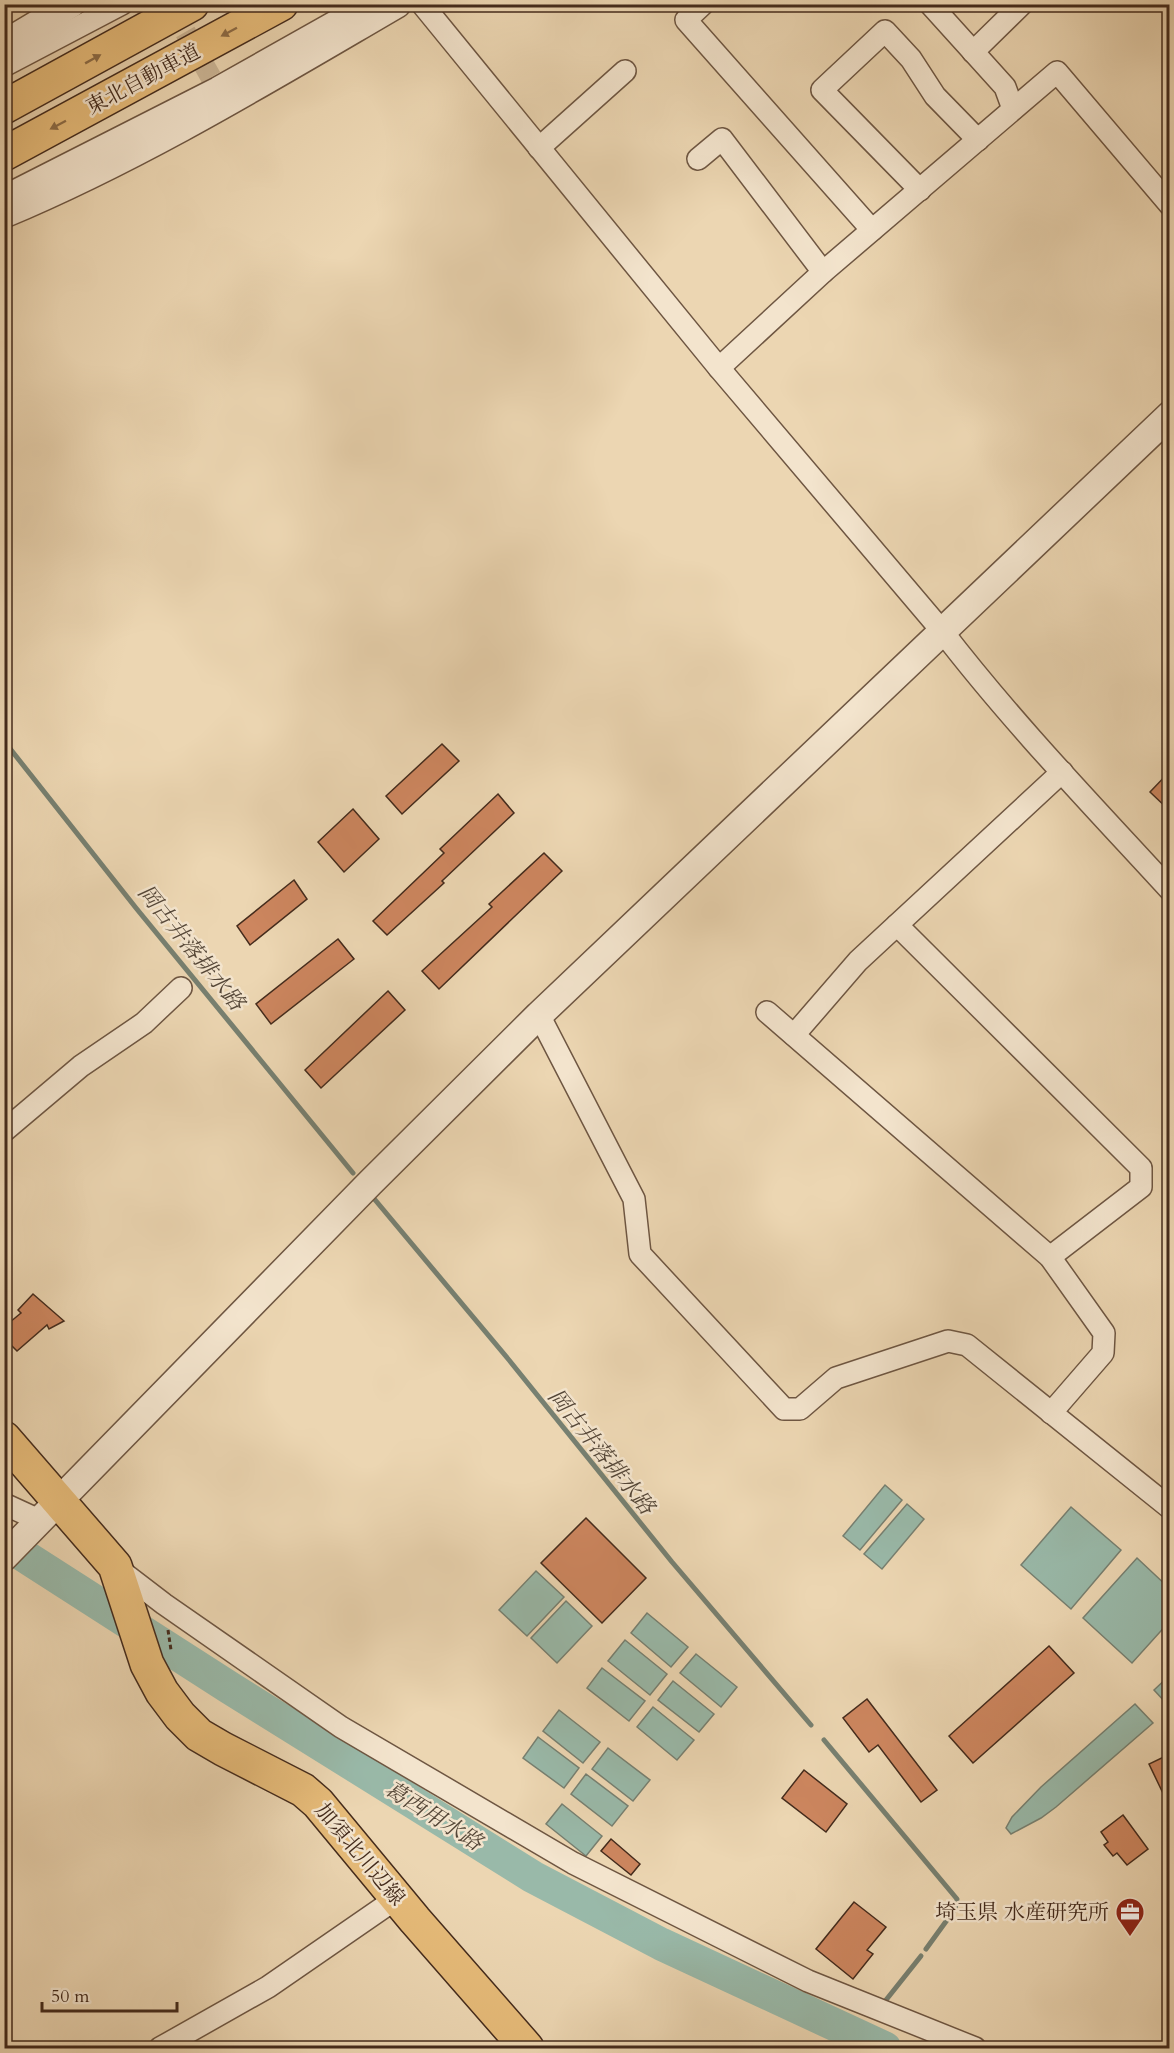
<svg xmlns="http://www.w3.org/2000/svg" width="1174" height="2053" viewBox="0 0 1174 2053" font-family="Cardo,'Noto Serif JP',serif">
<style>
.water{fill:#99b9a9;stroke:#778071;stroke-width:1.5}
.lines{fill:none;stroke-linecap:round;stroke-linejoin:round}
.stream{stroke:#778071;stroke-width:5}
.river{stroke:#99b9a9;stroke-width:33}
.building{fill:#cd865f;stroke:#442b1c;stroke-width:1.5}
.minor-tunnel{stroke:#cab494;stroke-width:21;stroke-dasharray:21 10;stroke-linecap:butt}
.minor-casing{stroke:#6e5642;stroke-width:24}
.tertiary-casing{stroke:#6e5642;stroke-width:30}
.primary-casing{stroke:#442b1c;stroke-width:36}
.motorway-casing{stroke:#442b1c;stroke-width:36}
.path{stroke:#442b1c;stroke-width:3;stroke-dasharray:4.5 3;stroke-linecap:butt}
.minor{stroke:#f3e4cd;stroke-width:21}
.tertiary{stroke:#f3e4cd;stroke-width:27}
.primary{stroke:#e6bb79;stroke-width:33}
.motorway{stroke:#e6bb79;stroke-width:33}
.oneway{fill:#8d6c46}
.labels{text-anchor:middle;stroke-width:5;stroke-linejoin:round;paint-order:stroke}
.street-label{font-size:21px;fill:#442b1c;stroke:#f3e4cd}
.poi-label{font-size:21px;fill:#442b1c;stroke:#f3e4cd;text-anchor:end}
.water-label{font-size:22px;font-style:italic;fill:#554738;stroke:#f3e4cd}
</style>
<rect width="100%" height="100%" fill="#ecd6b2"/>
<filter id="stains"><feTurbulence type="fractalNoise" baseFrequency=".00333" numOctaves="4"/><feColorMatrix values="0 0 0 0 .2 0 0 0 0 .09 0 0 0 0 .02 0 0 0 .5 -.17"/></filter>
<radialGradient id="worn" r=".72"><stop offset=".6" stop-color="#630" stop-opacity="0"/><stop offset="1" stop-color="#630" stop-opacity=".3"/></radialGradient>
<!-- water -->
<g class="water">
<path d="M 885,1485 L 902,1500 L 860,1550 L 843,1536 Z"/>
<path d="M 907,1504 L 924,1519 L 882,1569 L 864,1554 Z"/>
<path d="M 1071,1507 L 1121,1550 L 1071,1609 L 1021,1565 Z"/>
<path d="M 1137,1558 L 1169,1588 L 1169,1622 L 1132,1663 L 1083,1618 Z"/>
<path d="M 536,1571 L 564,1597 L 527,1636 L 499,1610 Z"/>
<path d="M 566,1601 L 592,1626 L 557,1663 L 531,1638 Z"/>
<path d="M 647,1613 L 688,1647 L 671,1667 L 631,1633 Z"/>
<path d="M 625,1640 L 667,1674 L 650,1695 L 608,1661 Z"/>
<path d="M 696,1654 L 737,1687 L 721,1707 L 680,1673 Z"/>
<path d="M 602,1668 L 645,1701 L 629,1721 L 587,1688 Z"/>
<path d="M 1169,1676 L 1169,1703 L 1167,1704 L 1154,1690 Z"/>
<path d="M 673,1681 L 714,1714 L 699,1732 L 658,1700 Z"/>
<path d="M 1135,1704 L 1153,1723 L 1056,1807 L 1041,1818 L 1011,1834 L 1006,1828 L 1012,1817 L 1041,1787 Z"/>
<path d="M 653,1707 L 694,1740 L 677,1760 L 637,1727 Z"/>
<path d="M 559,1710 L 600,1742 L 583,1763 L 543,1731 Z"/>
<path d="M 538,1737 L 579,1768 L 564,1788 L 523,1758 Z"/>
<path d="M 608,1748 L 650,1780 L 633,1801 L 592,1769 Z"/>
<path d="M 586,1774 L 628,1806 L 612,1826 L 571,1794 Z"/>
<path d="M 562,1804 L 602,1836 L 586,1856 L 546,1824 Z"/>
</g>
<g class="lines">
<!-- stream -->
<g class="stream">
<path d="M 4,741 L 136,908 L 353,1173"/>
<path d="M 371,1195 L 509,1360 L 672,1562 L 811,1725"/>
<path d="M 824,1740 L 957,1899 L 955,1909 L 926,1949"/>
<path d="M 886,2000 L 921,1956"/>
</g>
<!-- river -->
<path class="river" d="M 4,1543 L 230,1688 L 533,1877 L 661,1944 L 885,2048"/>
</g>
<!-- building -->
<g class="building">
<path d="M 442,744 L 459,761 L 402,814 L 386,796 Z"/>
<path d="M 1170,771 L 1170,811 L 1150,792 Z"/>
<path d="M 498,794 L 514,813 L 442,881 L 444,883 L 387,935 L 373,921 L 444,853 L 440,849 Z"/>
<path d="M 353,809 L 379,839 L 344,872 L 318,842 Z"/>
<path d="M 544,853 L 562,871 L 439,989 L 422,971 L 492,907 L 489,904 Z"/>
<path d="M 294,880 L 307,899 L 250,945 L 237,926 Z"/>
<path d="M 338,939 L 354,959 L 271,1024 L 256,1004 Z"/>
<path d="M 388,991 L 405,1010 L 321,1088 L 305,1070 Z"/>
<path d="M 33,1294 L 64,1321 L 49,1329 L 47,1325 L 17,1351 L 4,1338 L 4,1327 L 21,1313 L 18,1310 Z"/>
<path d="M 586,1518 L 646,1578 L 602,1623 L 541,1563 Z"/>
<path d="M 1049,1646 L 1074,1673 L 973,1763 L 949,1736 Z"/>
<path d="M 867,1699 L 937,1790 L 921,1802 L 878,1745 L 869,1752 L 843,1718 Z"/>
<path d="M 1170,1754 L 1170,1808 L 1149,1764 Z"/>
<path d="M 804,1770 L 847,1804 L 826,1832 L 782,1798 Z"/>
<path d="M 1123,1815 L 1148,1849 L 1127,1865 L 1117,1853 L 1113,1856 L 1104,1845 L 1108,1842 L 1101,1832 Z"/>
<path d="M 611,1839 L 640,1864 L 631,1875 L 601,1851 Z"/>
<path d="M 854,1902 L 886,1927 L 867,1950 L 873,1954 L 853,1979 L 816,1949 Z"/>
</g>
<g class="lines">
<!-- minor-tunnel -->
<path class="minor-tunnel" d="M 170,5 L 217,88"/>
<!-- minor casing -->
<g class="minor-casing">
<g id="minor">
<path d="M 422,4 L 719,368 L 942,631 C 1012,722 1092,805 1170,890"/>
<path d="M 703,4 L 686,20 L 872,230"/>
<path d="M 930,4 L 1005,87 L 1013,109"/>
<path d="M 973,52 L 1022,4"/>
<path d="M 4,66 L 122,4"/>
<path d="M 539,148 L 625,71"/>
<path d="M 698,159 L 722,139 L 823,272"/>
<path d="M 920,190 L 822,90 L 885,31 L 911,59 L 935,96 L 978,140"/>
<path d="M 4,198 L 16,190 L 217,88 L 366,4"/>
<path d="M 719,368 L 823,272 L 1057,72 L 1170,205"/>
<path d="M 897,925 L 1141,1168 L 1141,1187 L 1050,1257"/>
<path d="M 767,1012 L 1050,1257 L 1104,1333 L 1103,1353 L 1051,1413"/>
<path d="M 539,1015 L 634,1199 L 640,1254 L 784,1409 L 800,1409 L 836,1378 L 948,1341 L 967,1345 L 1170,1508"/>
<path d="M 794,1035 L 858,961 L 1062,772"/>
<path d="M 4,1131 L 81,1066 L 144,1023 L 181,988"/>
<path d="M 4,1504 L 41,1521"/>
<path d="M 117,1568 L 164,1604 L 341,1727 L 573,1863 L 808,1981 L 975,2048"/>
<path d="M 160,2048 L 268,1987 L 397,1898"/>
</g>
</g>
<!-- tertiary casing -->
<g class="tertiary-casing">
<g id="tertiary">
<path d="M 4,44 L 71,4"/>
<path d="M 4,214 C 140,157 270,78 397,4"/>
<path d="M 4,1557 L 370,1183 L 539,1015 L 1170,415"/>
</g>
</g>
<!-- primary casing -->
<g class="primary-casing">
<path id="primary" d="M 4,1438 L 115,1566 L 147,1664 L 162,1692 L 180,1716 L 199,1735 L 223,1749 L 303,1790 L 318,1803 L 415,1920 L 527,2048"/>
</g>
<!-- motorway casing -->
<g class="motorway-casing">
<g id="motorway">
<path d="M 4,107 L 192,4"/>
<path d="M 4,154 L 281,4"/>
</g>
</g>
<!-- path -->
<path class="path" d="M 168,1630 L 171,1650"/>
<!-- minor -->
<use href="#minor" class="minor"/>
<!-- tertiary -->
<use href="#tertiary" class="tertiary"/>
<!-- primary -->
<use href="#primary" class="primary"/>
<!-- motorway -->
<use href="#motorway" class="motorway"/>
</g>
<!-- one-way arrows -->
<defs><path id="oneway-solid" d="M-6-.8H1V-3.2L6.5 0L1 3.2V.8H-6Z" transform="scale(1.5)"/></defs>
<g class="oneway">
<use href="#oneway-solid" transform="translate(229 32) rotate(152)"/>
<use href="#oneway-solid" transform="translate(93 59) rotate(-29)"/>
<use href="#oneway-solid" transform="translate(58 125) rotate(152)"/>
</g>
<!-- icons -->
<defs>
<g id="office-pin" transform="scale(1.5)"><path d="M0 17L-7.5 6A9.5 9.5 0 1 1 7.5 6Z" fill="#8f2418" stroke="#f3e4cd"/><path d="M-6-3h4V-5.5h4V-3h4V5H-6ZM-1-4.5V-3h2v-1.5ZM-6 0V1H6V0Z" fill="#fff"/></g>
</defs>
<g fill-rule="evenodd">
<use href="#office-pin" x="1130" y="1912"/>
</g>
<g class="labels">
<!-- street labels -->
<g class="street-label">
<text transform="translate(143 79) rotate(-28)" y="7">東北自動車道</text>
<text transform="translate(360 1854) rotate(50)" y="7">加須北川辺線</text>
</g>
<!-- poi labels -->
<g class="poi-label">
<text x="1109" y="1919">埼玉県 水産研究所</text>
</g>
<!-- water labels -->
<g class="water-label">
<text transform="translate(192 947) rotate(51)" y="8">岡古井落排水路</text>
<text transform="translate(602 1451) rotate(51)" y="8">岡古井落排水路</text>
<text transform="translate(434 1815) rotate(32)" y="8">葛西用水路</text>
</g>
</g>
<!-- margin -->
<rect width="1174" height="2053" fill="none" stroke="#ecd6b2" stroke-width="24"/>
<rect x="6" y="6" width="1162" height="2041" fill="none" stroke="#442b1c" stroke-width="3"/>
<rect x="12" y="12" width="1150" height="2029" fill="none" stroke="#442b1c" stroke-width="1.5"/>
<!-- scale -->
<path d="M42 2002v9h135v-9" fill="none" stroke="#442b1c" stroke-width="3"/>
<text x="51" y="2002" font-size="18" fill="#442b1c" stroke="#f3e4cd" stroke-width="4.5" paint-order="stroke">50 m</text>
<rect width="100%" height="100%" filter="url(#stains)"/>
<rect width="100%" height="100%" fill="url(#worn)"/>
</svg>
